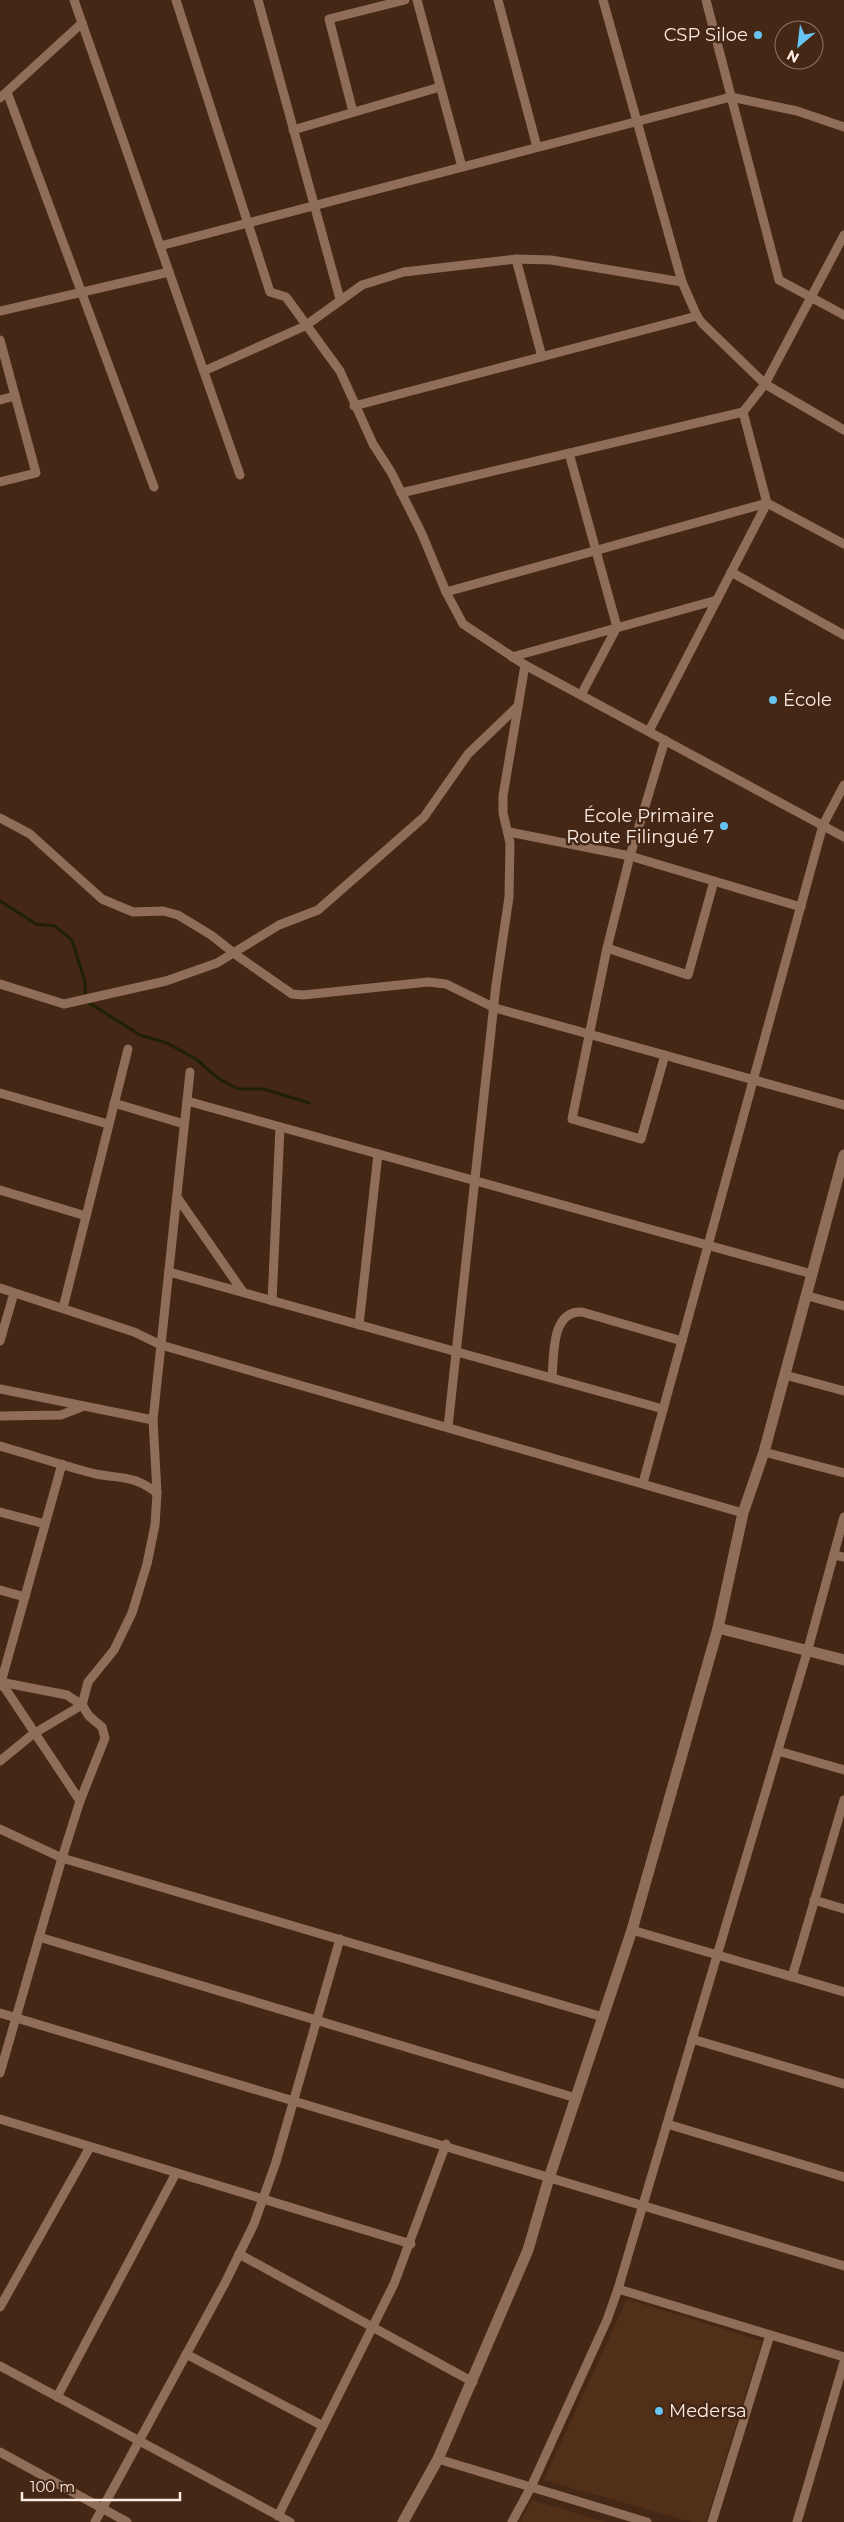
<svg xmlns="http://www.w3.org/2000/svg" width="844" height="2522" viewBox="0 0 844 2522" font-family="Montserrat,sans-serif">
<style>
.built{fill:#522f19}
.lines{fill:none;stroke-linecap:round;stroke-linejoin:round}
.stream{stroke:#202103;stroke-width:3}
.minor{stroke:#8f6d59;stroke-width:9}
.tertiary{stroke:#8f6d59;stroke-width:11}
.poi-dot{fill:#67c4f0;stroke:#452715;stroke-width:2}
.labels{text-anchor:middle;stroke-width:5;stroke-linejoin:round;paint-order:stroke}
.poi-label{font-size:18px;fill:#fdece4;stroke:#452715;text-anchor:end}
</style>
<rect width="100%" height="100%" fill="#452715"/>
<!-- built -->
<g class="built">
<path d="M 627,2299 L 762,2341 L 706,2522 L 692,2522 L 544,2480 Z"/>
<path d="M 532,2500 L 606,2522 L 520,2522 Z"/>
</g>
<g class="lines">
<!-- stream -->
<path class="stream" d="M 0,901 L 36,924 L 55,926 L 72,940 L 85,982 L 86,1001 L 140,1035 L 167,1043 L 196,1059 L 219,1079 L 238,1089 L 264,1089 L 309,1103"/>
<!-- minor -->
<g class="minor">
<path d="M 74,0 L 240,475"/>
<path d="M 176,0 L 270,292 L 286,297 L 340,371 L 373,444 L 391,472 L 422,534 L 446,592 L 463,624 L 525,665 L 844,837"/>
<path d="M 258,0 L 340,299"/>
<path d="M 417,0 L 462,167"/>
<path d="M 498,0 L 537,147"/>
<path d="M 603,0 L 682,282 L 697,316 L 702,323 L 765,384 L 844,430"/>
<path d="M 706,0 L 779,280 L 844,315"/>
<path d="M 7,92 L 154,487"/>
<path d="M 0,98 L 82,23"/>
<path d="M 353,112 L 329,19 L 405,0"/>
<path d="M 293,130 L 440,87"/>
<path d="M 160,246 L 731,97 L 797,111 L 844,127"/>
<path d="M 516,259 L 542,357"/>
<path d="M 0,311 L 169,272"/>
<path d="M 0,340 L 36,473 L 0,482"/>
<path d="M 204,371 L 305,326 L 362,285 L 404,272 L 516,259 L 551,260 L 682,282"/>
<path d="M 0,400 L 15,396"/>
<path d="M 354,406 L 697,316"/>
<path d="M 569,453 L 617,627 L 581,695"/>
<path d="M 401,493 L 743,412 L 765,384 L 844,235"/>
<path d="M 731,572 L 844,635"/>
<path d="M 446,592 L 767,503 L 844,544"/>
<path d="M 512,657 L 717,600"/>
<path d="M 649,731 L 767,503 L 743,412"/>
<path d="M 0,818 L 30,834 L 102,899 L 133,912 L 163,911 L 178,915 L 211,935 L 239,957 L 292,994 L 303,995 L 428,982 L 446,984 L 495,1008 L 844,1105"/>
<path d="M 509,832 L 630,856 L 801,907"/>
<path d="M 607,948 L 688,975 L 714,881"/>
<path d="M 0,984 L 64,1004 L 166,981 L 217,963 L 279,925 L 318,910 L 424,817 L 468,754 L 518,706"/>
<path d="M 665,1055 L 641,1139 L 572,1119 L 607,948 L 630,856 L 665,740"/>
<path d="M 0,1093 L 108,1124"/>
<path d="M 187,1101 L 812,1274"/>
<path d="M 114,1103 L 184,1124"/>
<path d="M 0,1190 L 86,1216"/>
<path d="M 177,1197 L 243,1292"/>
<path d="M 169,1272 L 663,1409"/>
<path d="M 0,1288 L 134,1332 L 161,1345 L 743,1513"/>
<path d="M 808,1296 L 844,1306"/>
<path d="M 272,1301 L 280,1127"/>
<path d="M 63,1308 L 128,1049"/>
<path d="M 359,1325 L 378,1154"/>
<path d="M 0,1341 L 14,1293"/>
<path d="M 785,1375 L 844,1391"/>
<path d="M 552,1378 C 554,1356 551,1310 582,1312 L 682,1341"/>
<path d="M 0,1389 L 153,1420"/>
<path d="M 0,1416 L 61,1415 L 84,1406"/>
<path d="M 448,1427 L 496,985 L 509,897 L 510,843 L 503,813 L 503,796 L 525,665"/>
<path d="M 0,1446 C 32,1455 64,1466 96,1474 C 122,1479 134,1475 157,1493"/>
<path d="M 764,1452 L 844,1473"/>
<path d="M 643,1483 L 823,825 L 844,785"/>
<path d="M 0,1512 L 45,1524"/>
<path d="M 834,1555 L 844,1557"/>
<path d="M 0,1590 L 25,1597"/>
<path d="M 0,1682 L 67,1695 L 82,1705 L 33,1734 L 0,1761"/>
<path d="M 1,1682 L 80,1801"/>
<path d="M 0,1686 L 62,1464"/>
<path d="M 778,1751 L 844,1770"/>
<path d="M 0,1829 L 62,1858 L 603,2017"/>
<path d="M 814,1900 L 844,1909"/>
<path d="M 632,1930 L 844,1992"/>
<path d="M 39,1937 L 576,2098"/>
<path d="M 792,1977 L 844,1800"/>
<path d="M 0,2013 C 282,2096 563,2182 844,2266"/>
<path d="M 692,2039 L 844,2084"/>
<path d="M 0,2073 L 62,1858 L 80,1801 L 105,1738 L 102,1727 L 89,1716 L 82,1705 L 88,1682 L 114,1650 L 132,1613 L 147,1564 L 155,1525 L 157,1493 L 153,1420 L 190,1072"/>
<path d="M 0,2119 L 411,2244"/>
<path d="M 667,2124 L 844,2177"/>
<path d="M 239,2254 L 473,2382"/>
<path d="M 618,2289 L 844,2357"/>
<path d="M 0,2307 L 90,2147"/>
<path d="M 186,2354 L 323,2426"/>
<path d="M 0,2366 L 290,2522"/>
<path d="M 57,2397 L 176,2173"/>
<path d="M 0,2452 L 127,2522"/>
<path d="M 438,2459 L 647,2522"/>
<path d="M 278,2516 L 394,2284 L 446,2144"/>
<path d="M 95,2522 L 225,2283 L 254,2224 L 276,2162 L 340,1939"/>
<path d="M 512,2522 L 531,2487 L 607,2320 L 618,2289 L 808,1649 L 844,1517"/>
<path d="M 712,2522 L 770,2335"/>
<path d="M 797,2522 L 844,2362"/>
</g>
<!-- tertiary -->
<g class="tertiary">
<path d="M 718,1628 L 844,1660"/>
<path d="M 403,2522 L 438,2459 L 528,2250 L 549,2178 L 632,1930 L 718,1628 L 743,1513 L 764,1452 L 844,1155"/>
</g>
</g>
<!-- markers -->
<g class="poi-dot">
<circle cx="758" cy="35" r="5"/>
<circle cx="773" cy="700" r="5"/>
<circle cx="724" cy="826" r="5"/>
<circle cx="659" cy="2411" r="5"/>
</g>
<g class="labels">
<!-- poi labels -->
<g class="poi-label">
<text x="748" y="41">CSP Siloe</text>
<text x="783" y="706" text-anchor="start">École</text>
<text x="714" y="822">École Primaire<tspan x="714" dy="21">Route Filingué 7</tspan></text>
<text x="669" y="2417" text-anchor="start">Medersa</text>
</g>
</g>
<!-- north arrow -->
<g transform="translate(799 45) rotate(208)"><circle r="24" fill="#452715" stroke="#8f7668"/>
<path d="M0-4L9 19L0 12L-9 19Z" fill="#67c4f0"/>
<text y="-8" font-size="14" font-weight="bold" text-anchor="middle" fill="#fdece4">N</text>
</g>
<!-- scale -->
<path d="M22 2492v8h158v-8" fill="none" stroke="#fdece4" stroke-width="2.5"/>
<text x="30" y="2492" font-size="15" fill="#fdece4" stroke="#452715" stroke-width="4" paint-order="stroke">100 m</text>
</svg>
